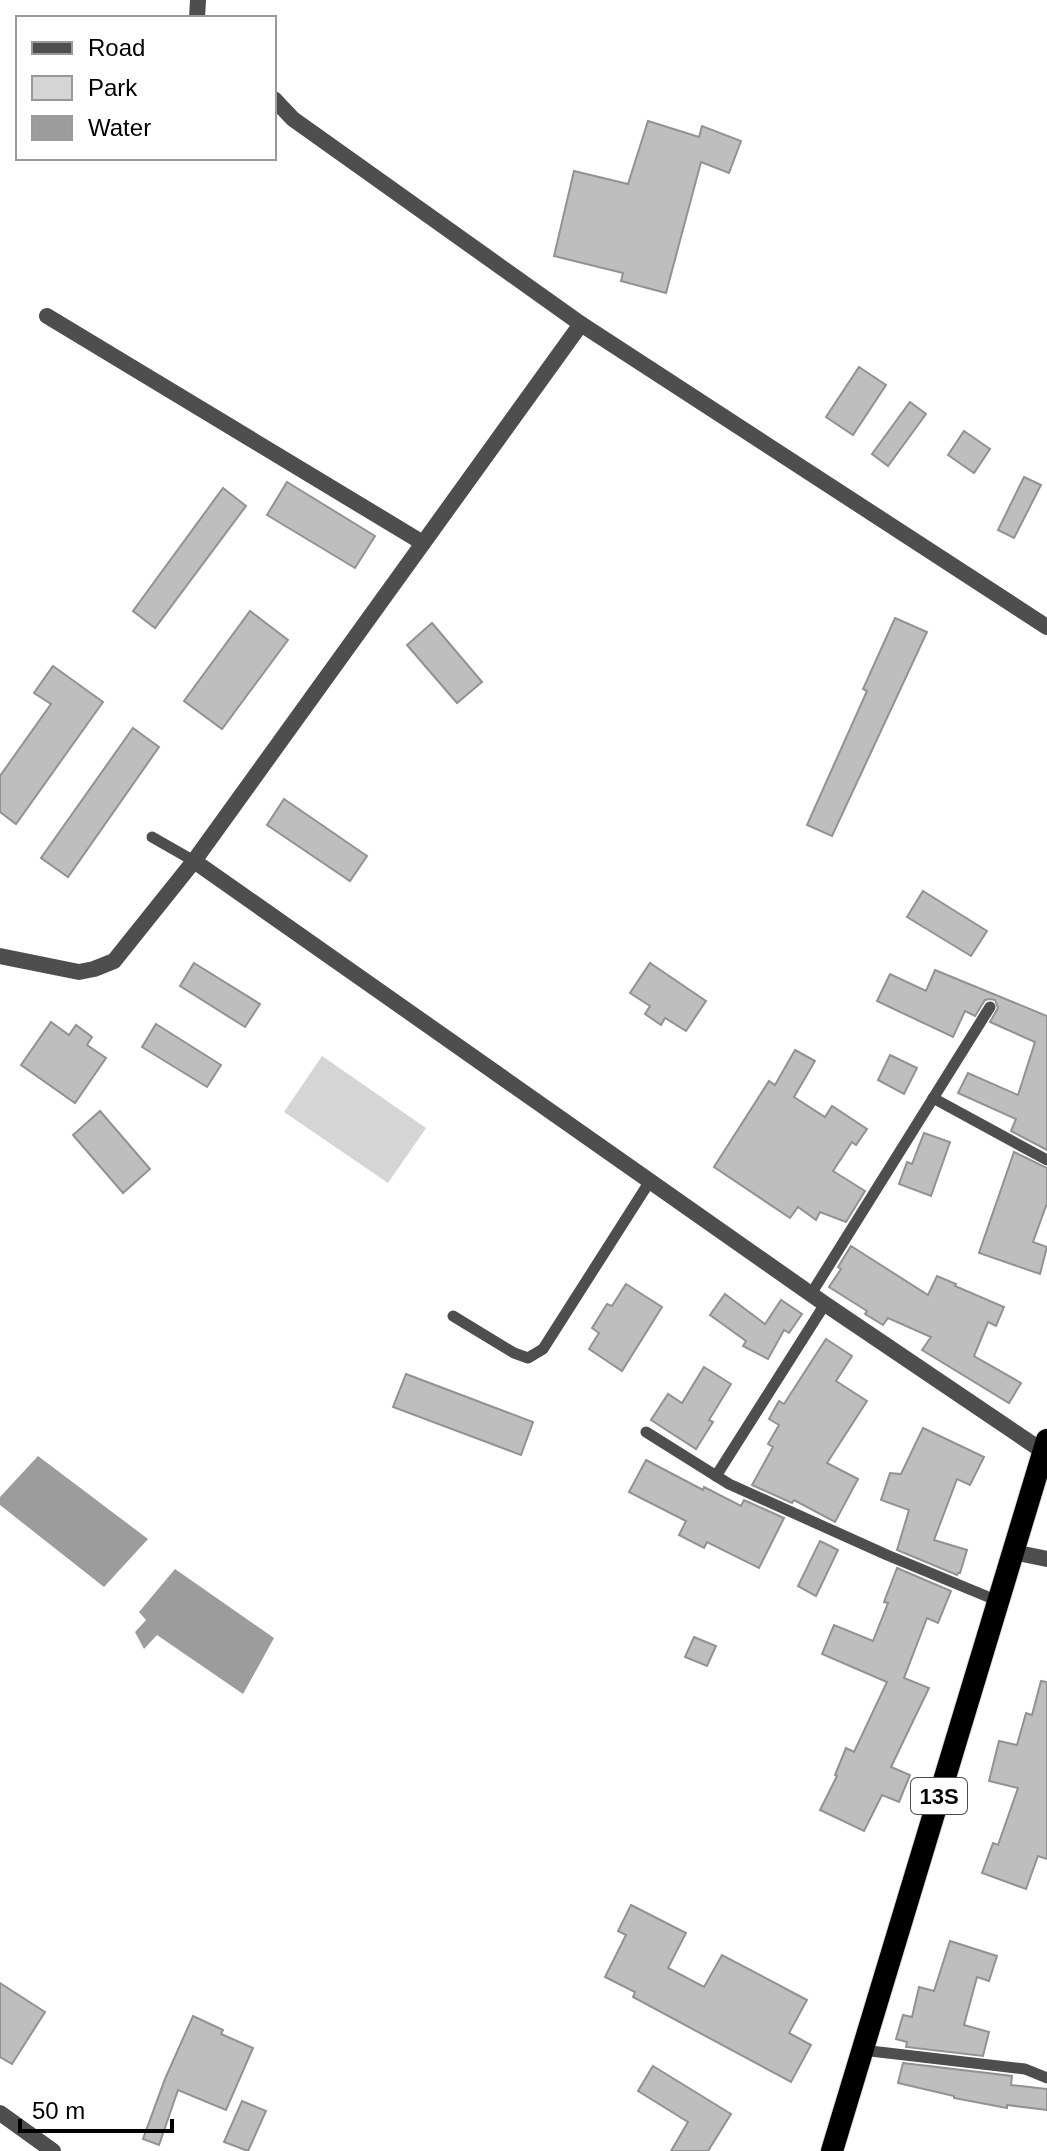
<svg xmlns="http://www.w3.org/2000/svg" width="1047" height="2151" viewBox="0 0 1047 2151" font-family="Helvetica,sans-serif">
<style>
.green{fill:#d5d5d5}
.water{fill:#9c9c9c}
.building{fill:#bebebe;stroke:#929292;stroke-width:2}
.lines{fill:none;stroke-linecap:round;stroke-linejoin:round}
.trunk-casing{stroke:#dbdbdb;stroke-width:24}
.service{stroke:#4e4e4e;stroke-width:11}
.minor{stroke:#4e4e4e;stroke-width:16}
.trunk{stroke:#000;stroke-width:22}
.labels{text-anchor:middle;stroke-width:7;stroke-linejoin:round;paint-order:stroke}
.shield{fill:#fff;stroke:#4c4c4c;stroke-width:2}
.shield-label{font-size:22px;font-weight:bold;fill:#000}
</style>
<rect width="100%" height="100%" fill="#fff"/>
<!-- green -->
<path class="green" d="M 322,1056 L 426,1128 L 388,1183 L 284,1112 Z"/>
<!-- water -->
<g class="water">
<path d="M 38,1456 L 148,1539 L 104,1587 L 0,1505 L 0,1497 Z"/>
<path d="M 175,1569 L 274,1638 L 243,1694 L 157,1635 L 144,1649 L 135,1632 L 146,1620 L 139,1612 Z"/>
</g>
<!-- building -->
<g class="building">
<path d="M 648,121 L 699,137 L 702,126 L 741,141 L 729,173 L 701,162 L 666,293 L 621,281 L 623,273 L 554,256 L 574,171 L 628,184 Z"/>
<path d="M 859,367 L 886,385 L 853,435 L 826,417 Z"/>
<path d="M 910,402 L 926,414 L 888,466 L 872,454 Z"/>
<path d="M 964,431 L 990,449 L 974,473 L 948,455 Z"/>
<path d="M 1024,477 L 1041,485 L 1014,538 L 998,530 Z"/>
<path d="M 287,482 L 375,536 L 355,568 L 267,515 Z"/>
<path d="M 223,488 L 246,506 L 155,628 L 133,611 Z"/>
<path d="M 250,611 L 288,640 L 222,729 L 184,701 Z"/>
<path d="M 895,618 L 927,632 L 832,836 L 807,825 L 867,691 L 863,689 Z"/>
<path d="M 432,623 L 482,682 L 457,703 L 407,645 Z"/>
<path d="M 53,666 L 103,702 L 16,824 L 0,812 L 0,776 L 51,704 L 34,693 Z"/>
<path d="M 133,728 L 159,747 L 68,877 L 41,858 Z"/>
<path d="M 284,799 L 367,856 L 350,881 L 267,825 Z"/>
<path d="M 923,891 L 987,931 L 971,956 L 907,917 Z"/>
<path d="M 194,963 L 260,1004 L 245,1027 L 180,986 Z"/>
<path d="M 650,963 L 706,1001 L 686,1031 L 665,1018 L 661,1025 L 645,1014 L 650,1006 L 630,993 Z"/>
<path d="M 935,970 L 1047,1016 L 1047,1150 L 1011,1131 L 1016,1119 L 958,1093 L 968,1073 L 1018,1095 L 1035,1042 L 990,1022 L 998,1008 L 995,1000 L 990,999 L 985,1000 L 975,1016 L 965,1011 L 953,1037 L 877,1001 L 890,974 L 926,991 Z"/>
<path d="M 51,1022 L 69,1035 L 76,1025 L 92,1037 L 87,1045 L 106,1058 L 75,1103 L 21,1065 Z"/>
<path d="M 156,1024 L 221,1065 L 207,1087 L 142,1047 Z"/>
<path d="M 795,1050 L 815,1061 L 794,1097 L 825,1117 L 832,1106 L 867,1129 L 856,1145 L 852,1142 L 833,1171 L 865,1191 L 846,1222 L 820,1212 L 816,1220 L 798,1207 L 790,1218 L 714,1167 L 769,1081 L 775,1085 Z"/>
<path d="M 890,1055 L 917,1068 L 904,1094 L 878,1080 Z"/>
<path d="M 100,1111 L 150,1169 L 123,1193 L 73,1135 Z"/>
<path d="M 924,1133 L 950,1142 L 931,1196 L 899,1184 L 907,1162 L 912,1164 Z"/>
<path d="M 1014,1152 L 1047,1168 L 1047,1203 L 1033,1242 L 1047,1247 L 1040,1274 L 979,1253 Z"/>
<path d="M 851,1246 L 928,1295 L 937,1276 L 956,1284 L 955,1286 L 1004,1307 L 996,1326 L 988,1322 L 974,1356 L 1021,1383 L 1009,1403 L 922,1350 L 931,1337 L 888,1318 L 883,1325 L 865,1314 L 867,1311 L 829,1287 L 841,1269 L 838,1267 Z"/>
<path d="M 626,1284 L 662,1307 L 622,1371 L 589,1349 L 599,1333 L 592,1328 L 607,1304 L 612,1306 Z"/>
<path d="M 725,1294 L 765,1324 L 781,1300 L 802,1314 L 789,1333 L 784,1330 L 768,1359 L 743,1346 L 746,1341 L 710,1315 Z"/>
<path d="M 826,1339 L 852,1356 L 836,1381 L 867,1401 L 827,1463 L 858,1479 L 835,1522 L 794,1500 L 792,1503 L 752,1485 L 773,1447 L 768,1444 L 779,1425 L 769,1419 L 779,1401 L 784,1404 Z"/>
<path d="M 704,1367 L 731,1384 L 709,1420 L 713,1422 L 696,1449 L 651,1420 L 668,1394 L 682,1403 Z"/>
<path d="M 406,1374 L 533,1422 L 521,1455 L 393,1407 Z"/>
<path d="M 923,1428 L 984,1457 L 970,1485 L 957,1479 L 934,1540 L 967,1550 L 960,1573 L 958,1573 L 957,1575 L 897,1550 L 909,1510 L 881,1500 L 890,1473 L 901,1474 Z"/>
<path d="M 646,1460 L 703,1490 L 704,1487 L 741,1506 L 744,1500 L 784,1518 L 759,1568 L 707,1542 L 704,1548 L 679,1535 L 686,1521 L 629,1492 Z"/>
<path d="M 820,1541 L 838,1550 L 816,1596 L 798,1586 Z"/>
<path d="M 897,1568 L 951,1591 L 938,1623 L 927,1618 L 904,1678 L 929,1688 L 891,1767 L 910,1775 L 899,1802 L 882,1795 L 864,1831 L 820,1810 L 837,1776 L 835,1775 L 846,1748 L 854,1752 L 887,1682 L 822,1654 L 834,1625 L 873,1641 L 888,1603 L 884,1602 Z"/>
<path d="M 694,1637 L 716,1646 L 707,1666 L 685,1657 Z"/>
<path d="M 1041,1681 L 1047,1682 L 1047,1859 L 1038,1856 L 1026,1889 L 982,1873 L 993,1843 L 998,1845 L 1018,1788 L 989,1781 L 999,1741 L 1017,1745 L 1026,1713 L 1032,1715 Z"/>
<path d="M 631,1905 L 686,1933 L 668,1968 L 704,1987 L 722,1955 L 807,2000 L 789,2033 L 811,2045 L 791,2082 L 633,1997 L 635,1992 L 605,1977 L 626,1935 L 618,1931 Z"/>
<path d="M 950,1941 L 997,1956 L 989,1981 L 977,1977 L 964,2025 L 989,2032 L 983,2056 L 906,2047 L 907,2042 L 896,2039 L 903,2015 L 912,2017 L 919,1987 L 934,1991 Z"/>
<path d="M 0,1983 L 45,2012 L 12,2064 L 0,2057 Z"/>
<path d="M 193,2016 L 223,2030 L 221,2034 L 253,2048 L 226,2110 L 178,2090 L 159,2145 L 143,2139 L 165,2079 Z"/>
<path d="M 903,2063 L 1012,2076 L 1011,2085 L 1047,2089 L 1047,2110 L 1007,2105 L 1007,2108 L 954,2098 L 954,2096 L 898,2083 Z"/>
<path d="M 653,2066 L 731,2114 L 708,2151 L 671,2151 L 688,2122 L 638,2091 Z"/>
<path d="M 242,2101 L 266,2111 L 248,2151 L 224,2142 Z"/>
</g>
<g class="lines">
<!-- trunk casing -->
<g class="trunk-casing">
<path id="trunk" d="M 832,2151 L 1047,1440"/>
</g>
<!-- service -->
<g class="service">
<path d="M 152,837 L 194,861"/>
<path d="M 933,1098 L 1047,1160"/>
<path d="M 811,1294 L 990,1007"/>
<path d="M 453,1316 L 514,1353 L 528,1358 L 543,1349 L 650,1181"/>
<path d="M 646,1432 L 729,1484 L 887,1555 L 998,1601"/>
<path d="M 716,1476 L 825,1304"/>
<path d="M 862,2050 L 1025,2069 L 1047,2078"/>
</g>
<!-- minor -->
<g class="minor">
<path d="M 197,18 L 198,0"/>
<path d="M 274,99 L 293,119 L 581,324 L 1047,627"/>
<path d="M 47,316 L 423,543"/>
<path d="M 194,861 L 825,1304 L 1044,1452"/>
<path d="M 0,956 L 79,972 L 94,969 L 114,961 L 194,861 L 581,324"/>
<path d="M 1013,1552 L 1047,1559"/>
<path d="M 0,2113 L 53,2151"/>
</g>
<!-- trunk -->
<use href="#trunk" class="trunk"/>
</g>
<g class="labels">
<!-- shield labels -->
<rect class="shield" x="911" y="1778" width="56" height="36" rx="6"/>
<g class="shield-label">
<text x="939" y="1804">13S</text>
</g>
</g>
<!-- legend -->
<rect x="16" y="16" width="260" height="144" fill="#ffffff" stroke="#999999" stroke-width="2"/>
<rect x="32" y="42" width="40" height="12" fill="#4e4e4e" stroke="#999999" stroke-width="2"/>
<text x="88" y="56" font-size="24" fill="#000000">Road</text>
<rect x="32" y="76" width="40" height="24" fill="#d5d5d5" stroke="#999999" stroke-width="2"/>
<text x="88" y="96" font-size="24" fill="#000000">Park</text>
<rect x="32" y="116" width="40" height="24" fill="#9c9c9c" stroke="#999999" stroke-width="2"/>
<text x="88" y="136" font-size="24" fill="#000000">Water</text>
<!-- scale -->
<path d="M20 2119v12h152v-12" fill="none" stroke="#000000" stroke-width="4"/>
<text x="32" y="2119" font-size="24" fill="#000000" stroke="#ffffff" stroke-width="6" paint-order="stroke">50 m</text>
</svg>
